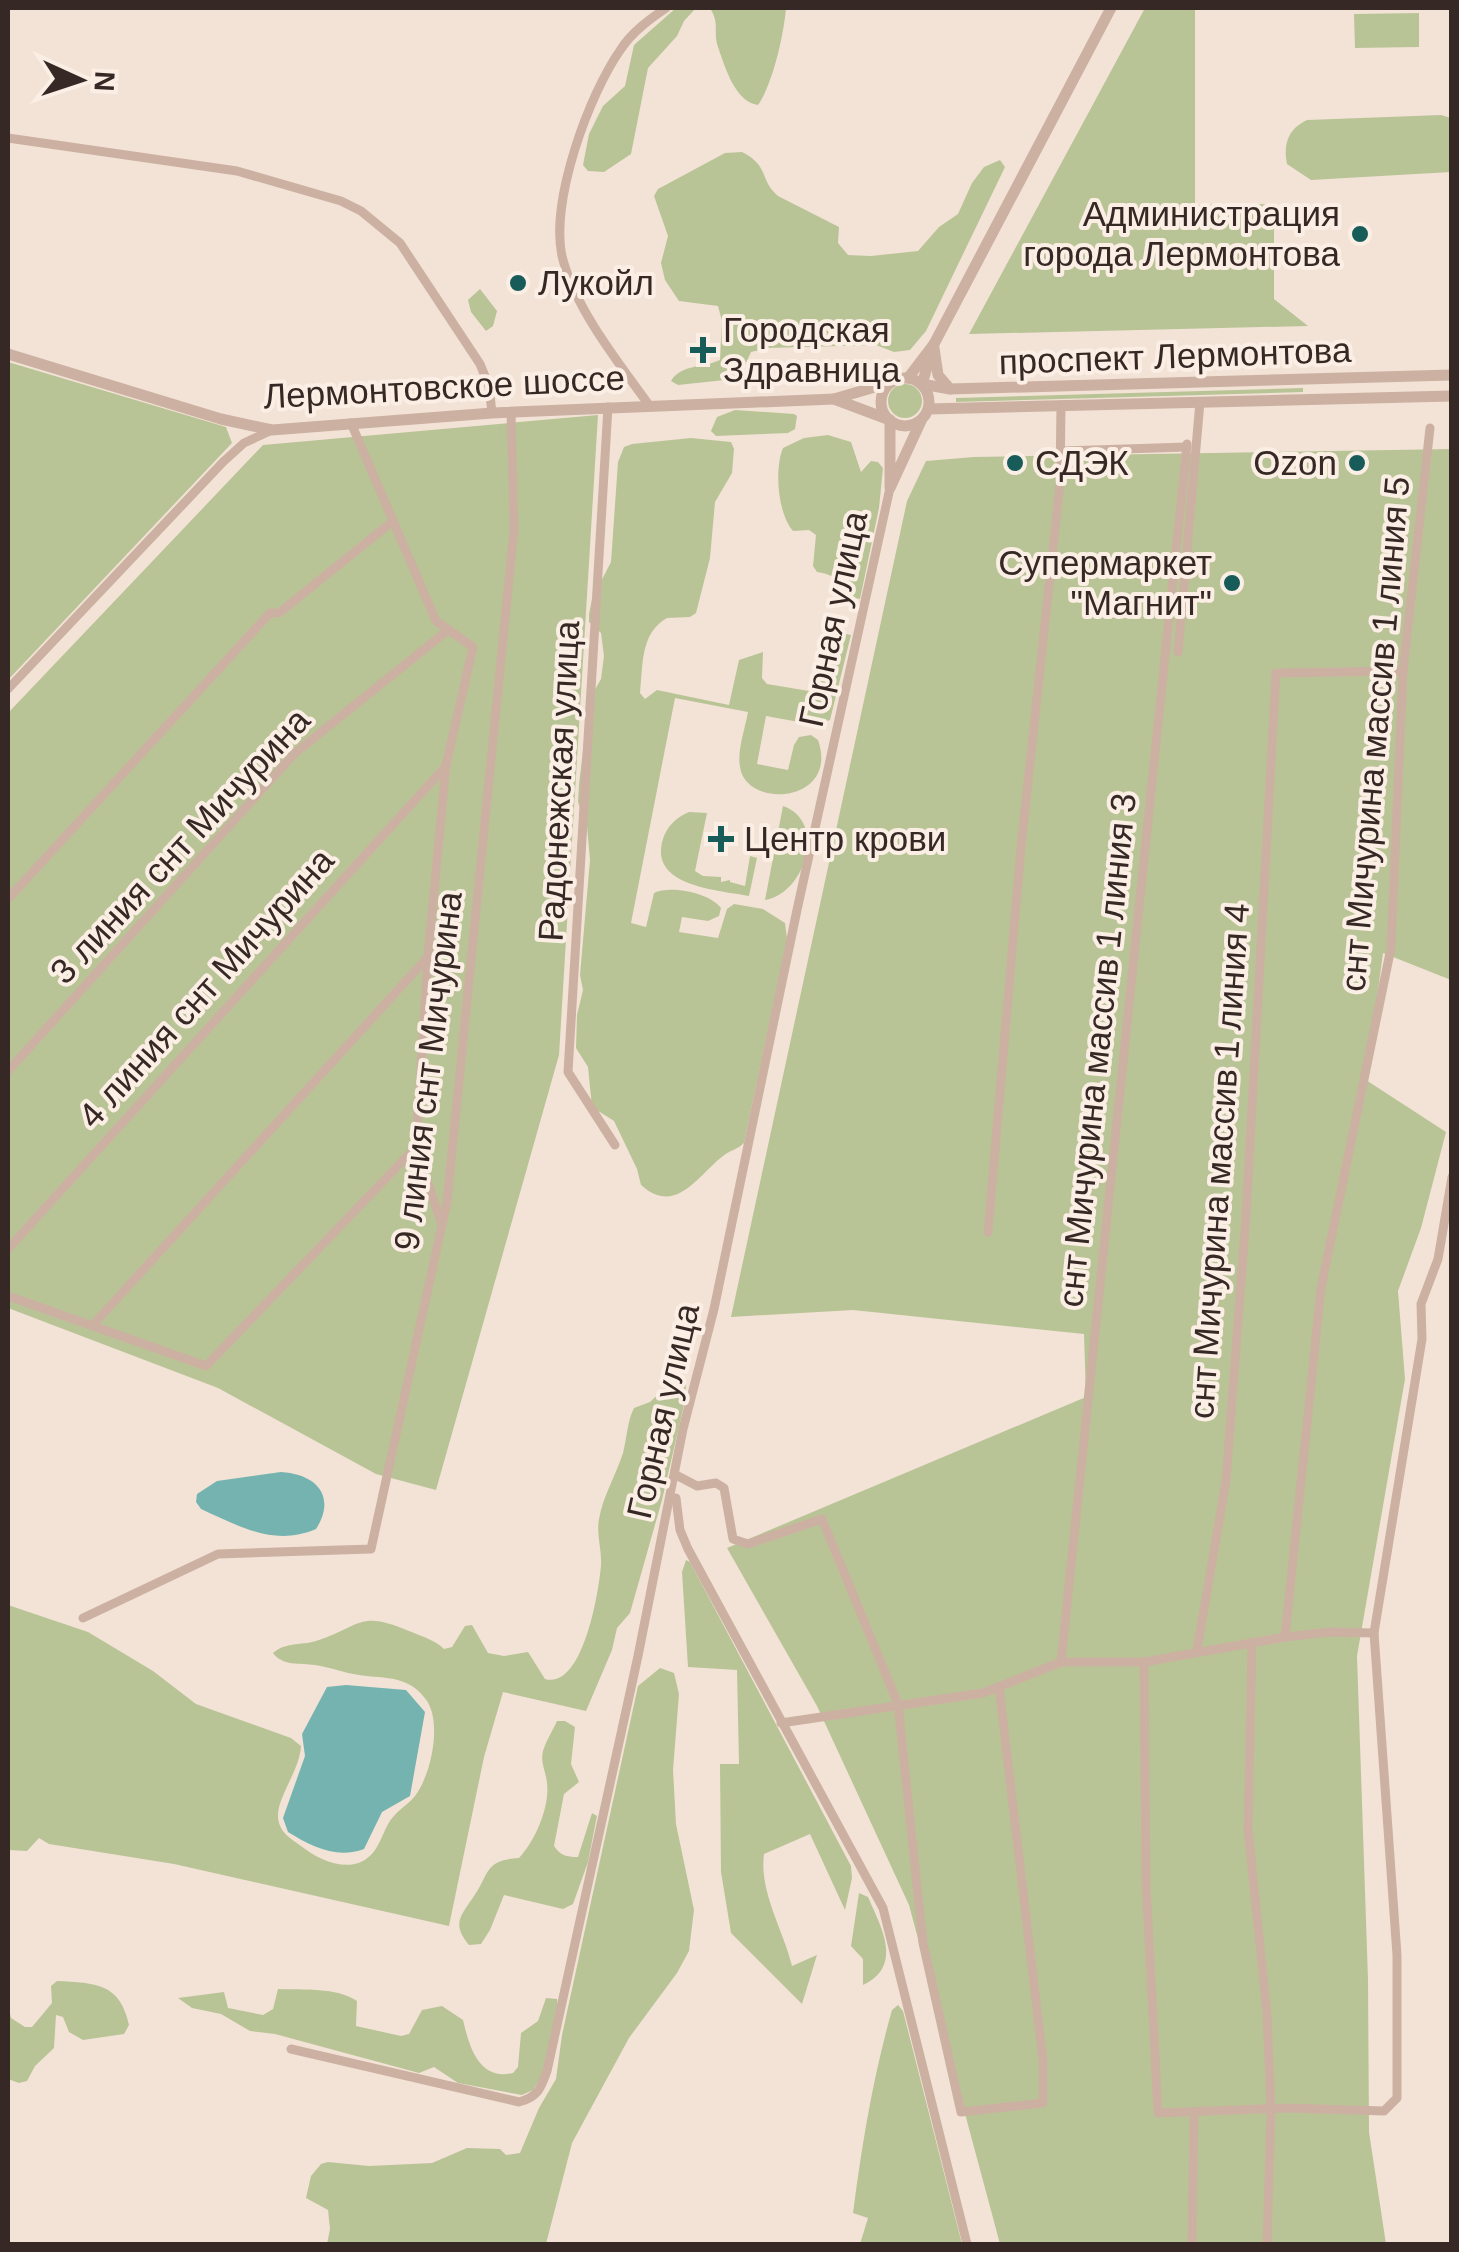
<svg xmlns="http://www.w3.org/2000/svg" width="1459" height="2252" viewBox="0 0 1459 2252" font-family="Helvetica,sans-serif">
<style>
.green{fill:#b9c496}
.water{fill:#74b3af}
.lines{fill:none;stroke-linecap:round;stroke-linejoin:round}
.minor{stroke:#ccb1a2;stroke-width:9}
.tertiary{stroke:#ccb1a2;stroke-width:11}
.poi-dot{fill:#175c58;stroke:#fbeee4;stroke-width:4}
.labels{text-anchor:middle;stroke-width:8;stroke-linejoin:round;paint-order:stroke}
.poi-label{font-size:35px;fill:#362925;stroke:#fbeee4;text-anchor:start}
.street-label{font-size:35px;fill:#362925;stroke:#fbeee4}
</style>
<rect width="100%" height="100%" fill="#f3e3d7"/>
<!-- green -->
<g class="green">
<path d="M 676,8 L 696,8 L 684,21 L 677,36 L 648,68 L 631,154 L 604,172 L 588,171 L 583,165 L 589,134 L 603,106 L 625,86 L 634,45 Z"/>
<path d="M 710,8 L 786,8 C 784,33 773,84 758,105 C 735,102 725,67 718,47 C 713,31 720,24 710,8 Z"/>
<path d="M 1145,8 L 1195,8 L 1195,205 L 1274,204 L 1274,299 L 1308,326 L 969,334 Z"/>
<path d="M 1419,13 L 1419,47 L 1355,48 L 1354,14 Z"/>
<path d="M 1441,115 L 1451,118 L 1451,172 L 1311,180 L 1287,164 C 1283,144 1288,129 1307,120 Z"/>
<path d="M 742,152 C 770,166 759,180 778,196 L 839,227 L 838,243 L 848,255 L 871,256 L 918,251 L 939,227 L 958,214 L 972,183 L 984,167 L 1000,160 L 1005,167 L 926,331 L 910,350 L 894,352 L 876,345 L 768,348 L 751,352 L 741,374 L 734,379 L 678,385 L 671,381 C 681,364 703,368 720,360 L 722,321 L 718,306 L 679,301 L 665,280 L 661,263 L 668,236 L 654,196 L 658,189 L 725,153 Z"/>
<path d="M 480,289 L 497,311 L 493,326 L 486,331 L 471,312 L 468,300 Z"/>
<path d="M 8,362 L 226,427 L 232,443 L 8,680 Z"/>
<circle cx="905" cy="401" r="17"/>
<path d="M 1303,388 L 1303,392 L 956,402 L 956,398 Z"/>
<path d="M 735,410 L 794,414 L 797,416 L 795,429 L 788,433 L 716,436 L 711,431 L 717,417 Z"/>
<path d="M 598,415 L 559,1055 L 436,1490 L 376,1474 L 218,1388 L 8,1308 L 8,713 L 263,445 Z"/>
<path d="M 828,435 L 851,442 L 861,472 L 871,461 L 878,462 L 883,468 L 879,508 L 860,599 L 844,596 C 839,579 835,575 817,572 L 813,566 L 816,535 L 809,530 L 793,531 C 778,514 774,470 783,448 L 804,438 Z"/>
<path d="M 691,438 L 731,442 L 734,449 L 732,473 L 715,502 L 710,558 L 696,613 L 690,617 L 667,618 C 640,633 643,666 640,693 L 645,699 L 657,690 L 729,705 L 739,660 L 763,652 L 762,678 L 767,684 L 815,692 L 820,685 L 832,631 L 851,635 L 830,720 L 815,725 L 766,716 L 757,764 L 788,770 L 794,745 L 799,737 L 811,735 L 818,740 C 840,803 746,810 740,767 C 737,750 745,729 748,712 L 675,698 L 631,923 L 646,927 L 654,893 C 670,885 710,893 721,908 L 719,916 L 708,921 L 682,917 L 679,932 L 718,938 L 727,909 L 734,904 L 763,909 L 785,923 L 787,939 L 744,1143 C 737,1150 730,1150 723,1156 C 699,1174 676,1217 641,1185 L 637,1169 L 614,1121 L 592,1107 L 588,1067 L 576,1048 L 577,1015 L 583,990 L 580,975 L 590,860 L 587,826 L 578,802 L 579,784 L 589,700 L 601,679 L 604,656 L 601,633 L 589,622 L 589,614 L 592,599 L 611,562 L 618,462 L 624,447 L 632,444 Z"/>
<path d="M 1451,449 L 1451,980 L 1383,953 L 1366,1080 L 1446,1132 L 1421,1228 L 1398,1291 L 1405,1379 L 1357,1656 L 1368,1979 L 1369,2132 L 1386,2244 L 1000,2244 L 909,1905 L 817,1706 L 727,1548 L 1086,1397 L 1084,1334 L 853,1310 L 731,1317 L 907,501 L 926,461 L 974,457 Z"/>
<path d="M 783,806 C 827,821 806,893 765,900 Z"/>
<path d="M 689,812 L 707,813 L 695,871 L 703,876 L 721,877 L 721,882 L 730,880 L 730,882 L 745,886 L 750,856 L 757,858 L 749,896 C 719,890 648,887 663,839 C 667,826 677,817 689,812 Z"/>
<path d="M 680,1379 L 686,1385 L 685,1401 L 662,1500 L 630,1613 L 617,1628 L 612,1650 L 586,1711 L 503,1692 L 484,1757 L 449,1926 L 174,1864 L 49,1844 L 39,1838 L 27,1851 L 8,1850 L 8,1605 L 88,1632 L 153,1671 L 196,1704 L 291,1738 L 301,1746 C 300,1770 277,1797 278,1817 C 279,1832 290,1838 301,1846 C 321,1862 356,1877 375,1850 C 382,1840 385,1826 393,1817 C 399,1809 409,1804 415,1796 C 431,1775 442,1724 427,1701 C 409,1675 387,1679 359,1675 C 344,1673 330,1667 315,1665 C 300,1663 282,1666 273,1653 C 287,1641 303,1646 319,1640 C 362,1625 360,1610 409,1631 C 421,1636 435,1640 444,1649 L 452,1647 L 465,1626 L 472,1625 L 488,1653 L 504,1656 L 528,1652 L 545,1679 C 583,1690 599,1591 601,1565 C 602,1549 596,1535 599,1519 C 603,1496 616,1475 623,1453 C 627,1438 627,1422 634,1408 L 650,1402 L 673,1380 Z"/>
<path d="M 686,1560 L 690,1562 L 851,1866 L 852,1878 L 845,1910 L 810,1834 L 764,1854 C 759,1892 783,1929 792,1966 L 817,1955 L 802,2004 L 731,1933 L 721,1872 L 720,1764 L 739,1764 L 737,1670 L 688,1667 L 682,1572 Z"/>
<path d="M 660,1668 L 674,1673 L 679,1694 L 673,1770 L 676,1824 L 694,1910 L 689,1951 L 677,1973 L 629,2038 L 572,2143 L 546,2244 L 327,2244 L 330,2229 L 328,2210 L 306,2198 L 311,2176 L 321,2164 L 328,2162 L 369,2166 L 432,2163 L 467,2148 L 500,2149 L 506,2155 L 520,2153 L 539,2108 L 556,2079 L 562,2035 L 638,1686 Z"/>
<path d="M 557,1721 L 565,1721 L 575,1727 L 571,1764 L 579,1782 L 564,1794 L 554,1846 C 560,1855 566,1857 578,1857 L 592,1813 L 597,1816 L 588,1862 L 573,1904 L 563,1909 L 504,1895 L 490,1930 L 481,1944 L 469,1945 C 451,1923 461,1916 474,1896 C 490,1873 484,1860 519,1858 C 535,1841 550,1807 547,1783 C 546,1771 540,1763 543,1751 C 546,1741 553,1730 557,1721 Z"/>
<path d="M 859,1893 L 868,1897 C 881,1927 904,1966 863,1985 L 863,1959 L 851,1946 Z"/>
<path d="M 57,1981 C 96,1983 120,1983 129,2025 L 124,2034 L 83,2040 L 69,2032 L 63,2017 L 56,2015 L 54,2048 L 35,2066 L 27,2081 L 19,2083 L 8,2079 L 8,2005 L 11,2018 L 25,2027 L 32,2027 L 52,2003 L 51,1986 Z"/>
<path d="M 278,1989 C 303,1990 336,1987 357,2001 L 356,2026 L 401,2036 L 409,2034 L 422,2010 L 442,2006 L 463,2020 C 469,2045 478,2081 513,2073 L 518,2067 L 521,2033 L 538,2021 L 546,1998 L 557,1999 L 558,2008 L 542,2076 L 533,2090 L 522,2095 L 458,2083 L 434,2067 L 419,2073 L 275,2034 L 250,2031 L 221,2014 L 192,2008 L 178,1998 L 224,1992 L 228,2008 L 263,2015 L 273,2009 Z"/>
<path d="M 898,2005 L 903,2011 L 962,2244 L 860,2244 L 868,2218 L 853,2213 C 862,2144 873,2077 892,2010 Z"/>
</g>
<!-- water -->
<g class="water">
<path d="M 281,1472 C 316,1474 337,1496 316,1529 C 274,1547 239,1526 201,1509 L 196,1502 L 197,1494 L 217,1481 Z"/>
<path d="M 346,1685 L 406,1690 L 425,1712 L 410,1796 L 382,1812 L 364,1849 C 337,1859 312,1847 288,1832 L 283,1818 L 305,1756 L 302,1734 L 327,1687 Z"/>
</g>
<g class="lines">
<!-- minor -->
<g class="minor">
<path d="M 8,138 L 237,171 L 341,201 L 361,211 L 400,243 L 480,364 L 489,386 L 492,413"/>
<path d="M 649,405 C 618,362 577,311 563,260 C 548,205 589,94 621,49 C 632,32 650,19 666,8"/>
<path d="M 608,407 L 568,1072 L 615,1145"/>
<path d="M 351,423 L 436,621 L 473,647 L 446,765 L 428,956 L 416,1147 L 441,1222"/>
<path d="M 1062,451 L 1187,447"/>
<path d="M 1178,652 L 1200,402"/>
<path d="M 8,689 L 223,462 L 244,443 L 272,430"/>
<path d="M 8,899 L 270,613 L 279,613 L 393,521"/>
<path d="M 8,1071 L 294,754 L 448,630"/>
<path d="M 988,1232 L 1021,847 L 1060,483 L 1061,405"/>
<path d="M 8,1249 L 446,766"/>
<path d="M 8,1296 L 206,1366 L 416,1147"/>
<path d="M 92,1326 L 427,958"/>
<path d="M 676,1475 L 697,1486 L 716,1483 L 724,1488 L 733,1539 L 748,1544 L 822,1519 L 898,1704 L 923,1943 L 961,2112 L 1043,2103 L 1043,2061 L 999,1687"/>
<path d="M 676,1498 L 680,1530 L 688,1549 L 883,1908 L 967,2244"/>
<path d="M 83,1618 L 218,1554 L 371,1549 L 447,1202 L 514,529 L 511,412"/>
<path d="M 1285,1637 L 1321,1288 L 1391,948 L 1403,671 L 1430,428"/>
<path d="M 1252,1642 L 1248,1829 L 1267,2014 L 1271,2109 L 1267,2244"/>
<path d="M 1197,1650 L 1226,1481 L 1246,1216 L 1276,673 L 1403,671"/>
<path d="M 1061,1662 L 1187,444"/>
<path d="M 1144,1662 L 1146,1883 L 1158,2113 L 1288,2108 L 1384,2111 L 1397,2098 L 1397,1955 L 1374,1633 L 1422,1339 L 1421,1304 L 1438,1259 L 1452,1177"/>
<path d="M 781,1723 L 983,1693 L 1061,1662 L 1144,1662 L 1285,1637 L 1330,1632 L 1374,1633"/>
<path d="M 291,2049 L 519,2102 C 538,2097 541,2088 547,2071 L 638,1656 L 683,1429 L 714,1309 L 797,910 L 890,488"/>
<path d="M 1192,2244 L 1194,2112"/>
</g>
<!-- tertiary -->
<g class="tertiary">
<path d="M 934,344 L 922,384 L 950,389 L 1452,375"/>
<path d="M 934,348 L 938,375 L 950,389"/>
<path d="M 8,354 L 221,419 L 272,430 L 492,413 L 834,399"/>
<circle cx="905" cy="402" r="24"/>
<path d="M 908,378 L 934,344 L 1111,8"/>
<path d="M 892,382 L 834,399 L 890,420 L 890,488 L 921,421"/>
<path d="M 928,409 L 1452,396"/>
</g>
</g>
<!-- markers -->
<g class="poi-dot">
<circle cx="1360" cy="234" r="10"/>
<circle cx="518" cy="283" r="10"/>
<path d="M698 335h10v10h10v10h-10v10h-10v-10h-10v-10h10z"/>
<circle cx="1015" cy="463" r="10"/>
<circle cx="1357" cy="463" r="10"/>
<circle cx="1232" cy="583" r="10"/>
<path d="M716 824h10v10h10v10h-10v10h-10v-10h-10v-10h10z"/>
</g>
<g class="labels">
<!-- poi labels -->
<g class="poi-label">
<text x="1340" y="226" text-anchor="end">Администрация<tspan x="1340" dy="40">города Лермонтова</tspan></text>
<text x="538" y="295">Лукойл</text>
<text x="723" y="342">Городская<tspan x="723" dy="40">Здравница</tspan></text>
<text x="1035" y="475">СДЭК</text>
<text x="1337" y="475" text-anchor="end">Ozon</text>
<text x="1212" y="575" text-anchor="end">Супермаркет<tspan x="1212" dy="40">"Магнит"</tspan></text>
<text x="744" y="851">Центр крови</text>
</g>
<!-- street labels -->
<g class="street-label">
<text transform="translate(1175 356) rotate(-2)" y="12">проспект Лермонтова</text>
<text transform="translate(444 387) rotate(-3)" y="12">Лермонтовское шоссе</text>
<text transform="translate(833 619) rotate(-78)" y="12">Горная улица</text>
<text transform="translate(1375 734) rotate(-85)" y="12">снт Мичурина массив 1 линия 5</text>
<text transform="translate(559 781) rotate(-87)" y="12">Радонежская улица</text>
<text transform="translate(180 846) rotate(-47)" y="12">3 линия снт Мичурина</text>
<text transform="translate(206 988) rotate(-48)" y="12">4 линия снт Мичурина</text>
<text transform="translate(1097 1050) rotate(-84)" y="12">снт Мичурина массив 1 линия 3</text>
<text transform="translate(428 1071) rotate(-83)" y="12">9 линия снт Мичурина</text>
<text transform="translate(1219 1161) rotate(-86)" y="12">снт Мичурина массив 1 линия 4</text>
<text transform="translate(663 1411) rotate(-77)" y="12">Горная улица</text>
</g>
</g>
<!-- border -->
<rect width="1459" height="2252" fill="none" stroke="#362925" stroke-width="20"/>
<!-- north arrow -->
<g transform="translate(80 80) rotate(93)" stroke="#fbeee4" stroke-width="8" paint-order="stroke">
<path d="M0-8L18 38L0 25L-18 38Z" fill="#362925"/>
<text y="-15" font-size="28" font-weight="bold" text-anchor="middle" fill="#362925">N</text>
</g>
</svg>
